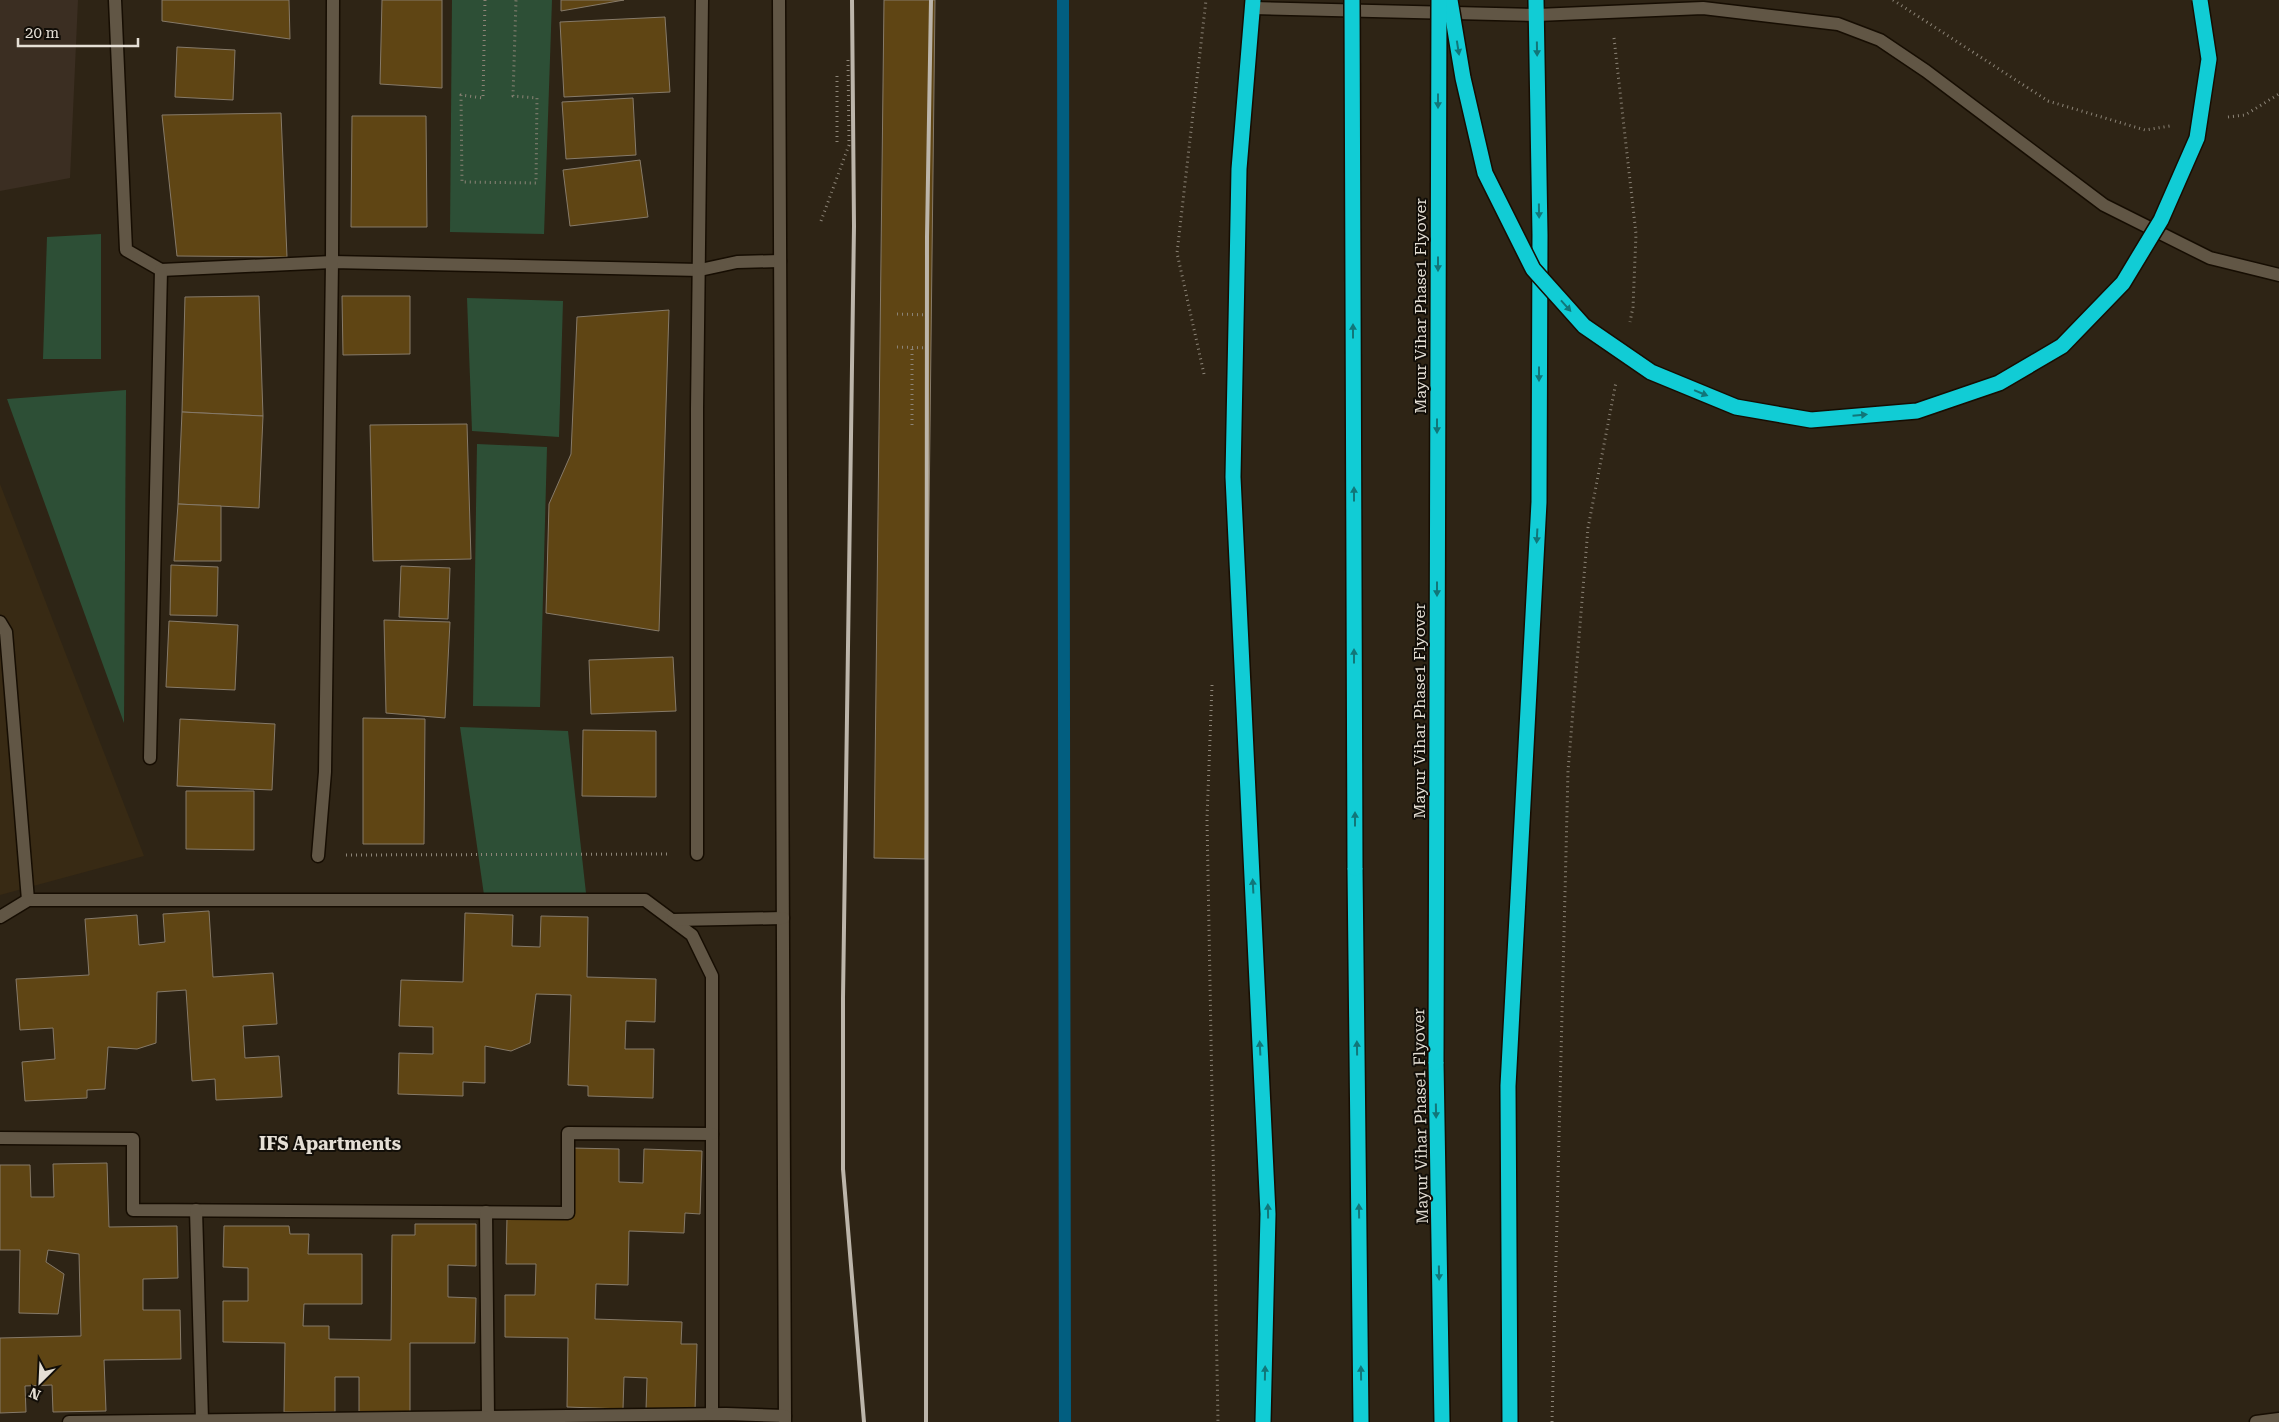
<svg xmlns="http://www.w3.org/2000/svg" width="2279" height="1422" viewBox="0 0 2279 1422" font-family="'Roboto Serif',serif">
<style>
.built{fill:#382a14}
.education{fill:#3b2e22}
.green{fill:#2d4f36}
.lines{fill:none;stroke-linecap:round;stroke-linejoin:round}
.stream{stroke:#025e80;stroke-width:12}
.building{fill:#5f4514;stroke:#867a69}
.minor-casing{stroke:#160d02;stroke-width:15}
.highway-casing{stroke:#160d02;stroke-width:18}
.path{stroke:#8c8477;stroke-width:3;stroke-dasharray:1 4;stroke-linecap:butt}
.minor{stroke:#615645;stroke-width:12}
.highway{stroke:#11ccd5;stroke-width:15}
.rail{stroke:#bcb5aa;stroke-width:4}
.highway-bridge-casing{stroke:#160d02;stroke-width:18;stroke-linecap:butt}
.highway-bridge{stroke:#11ccd5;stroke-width:15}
.oneway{fill:#117679}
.labels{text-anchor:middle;stroke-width:4;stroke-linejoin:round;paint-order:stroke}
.street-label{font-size:16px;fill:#e5dfd5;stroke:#120e08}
.neighbourhood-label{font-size:18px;font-weight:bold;fill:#e5dfd5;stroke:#120e08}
</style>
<rect width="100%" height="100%" fill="#2e2415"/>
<!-- built -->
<path class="built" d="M 0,484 L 144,856 L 0,895 Z"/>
<!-- education -->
<path class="education" d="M 0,0 L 78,0 L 70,178 L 0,191 Z"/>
<!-- green -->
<g class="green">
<path d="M 452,0 L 552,0 L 544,234 L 450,232 Z"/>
<path d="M 101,234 L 101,359 L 43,359 L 47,237 Z"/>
<path d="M 467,298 L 563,301 L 559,437 L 472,431 Z"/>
<path d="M 126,390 L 124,723 L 7,399 Z"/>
<path d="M 477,444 L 547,447 L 540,707 L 473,706 Z"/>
<path d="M 460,727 L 568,731 L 587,902 L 485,902 Z"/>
</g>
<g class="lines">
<!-- stream -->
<path class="stream" d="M 1063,0 L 1065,1422"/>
</g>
<!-- building -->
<g class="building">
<path d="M 162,0 L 289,0 L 290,39 L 162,21 Z"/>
<path d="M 382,0 L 442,0 L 442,88 L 380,84 Z"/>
<path d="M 561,0 L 624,0 L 561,11 Z"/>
<path d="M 884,0 L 935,0 L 925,859 L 874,858 Z"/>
<path d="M 665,17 L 670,92 L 564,97 L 560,22 Z"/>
<path d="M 177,47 L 235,50 L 233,100 L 175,97 Z"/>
<path d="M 633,98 L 636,155 L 566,159 L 562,102 Z"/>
<path d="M 281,113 L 287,257 L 177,256 L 162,115 Z"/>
<path d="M 352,116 L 426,116 L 427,227 L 351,227 Z"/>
<path d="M 640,160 L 648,217 L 570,226 L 563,170 Z"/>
<path d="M 259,296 L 263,416 L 182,412 L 185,297 Z"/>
<path d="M 342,296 L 410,296 L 410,354 L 343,355 Z"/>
<path d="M 669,310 L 659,631 L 546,613 L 549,504 L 571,454 L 577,317 Z"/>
<path d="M 182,412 L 263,416 L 259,508 L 178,504 Z"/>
<path d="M 467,424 L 471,559 L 373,561 L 370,425 Z"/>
<path d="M 178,504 L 221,506 L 221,561 L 174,561 Z"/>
<path d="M 171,565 L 218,567 L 217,616 L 170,615 Z"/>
<path d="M 401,566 L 450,568 L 448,619 L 399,617 Z"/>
<path d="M 384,620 L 450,622 L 445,718 L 386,713 Z"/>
<path d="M 169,621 L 238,625 L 235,690 L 166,687 Z"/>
<path d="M 673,657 L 676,711 L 591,714 L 589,660 Z"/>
<path d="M 363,718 L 425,719 L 424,844 L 363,844 Z"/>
<path d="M 180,719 L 275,724 L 272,790 L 177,786 Z"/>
<path d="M 583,730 L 656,731 L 656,797 L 582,796 Z"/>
<path d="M 186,791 L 254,791 L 254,850 L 186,849 Z"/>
<path d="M 209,911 L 213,977 L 273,973 L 277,1024 L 243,1026 L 245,1058 L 279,1056 L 282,1097 L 216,1100 L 215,1079 L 192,1081 L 186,990 L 157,992 L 156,1043 L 137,1049 L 108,1047 L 105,1089 L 87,1090 L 87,1098 L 25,1101 L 22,1062 L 55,1059 L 53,1028 L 20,1030 L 16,979 L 89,975 L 85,919 L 137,915 L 139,945 L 165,942 L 163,914 Z"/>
<path d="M 465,913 L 513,915 L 512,946 L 540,947 L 541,916 L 588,917 L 587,977 L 656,979 L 655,1022 L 626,1021 L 625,1049 L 654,1049 L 653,1098 L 588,1096 L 588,1086 L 568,1085 L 571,995 L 536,994 L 530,1043 L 511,1051 L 485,1046 L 485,1083 L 463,1082 L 463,1096 L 398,1094 L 399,1053 L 433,1054 L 433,1027 L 399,1026 L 401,980 L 463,982 Z"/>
<path d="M 572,1148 L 619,1149 L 619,1182 L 643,1183 L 644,1149 L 702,1151 L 700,1214 L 685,1213 L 684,1233 L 629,1231 L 628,1285 L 596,1284 L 595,1319 L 682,1322 L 681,1344 L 697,1344 L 695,1411 L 646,1410 L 647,1378 L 624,1377 L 623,1409 L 567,1407 L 568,1338 L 505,1337 L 505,1295 L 535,1295 L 536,1264 L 506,1264 L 507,1217 L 570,1219 Z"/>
<path d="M 107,1163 L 109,1227 L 177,1226 L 178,1278 L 143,1279 L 143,1310 L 180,1310 L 181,1359 L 104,1360 L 106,1411 L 53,1412 L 52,1385 L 25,1386 L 26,1412 L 0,1413 L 0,1338 L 81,1336 L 79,1254 L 48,1250 L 46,1262 L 64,1274 L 58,1314 L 19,1313 L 20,1250 L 0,1250 L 0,1165 L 30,1165 L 31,1197 L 54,1197 L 53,1164 Z"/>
<path d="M 415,1224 L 476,1224 L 476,1266 L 448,1265 L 448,1297 L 476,1298 L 475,1343 L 410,1343 L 410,1413 L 359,1412 L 359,1377 L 335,1377 L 335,1412 L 284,1412 L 285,1343 L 223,1342 L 223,1301 L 248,1301 L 248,1268 L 223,1267 L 224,1226 L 289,1226 L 290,1234 L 309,1234 L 308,1254 L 362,1254 L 362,1304 L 304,1304 L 303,1326 L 329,1326 L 329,1339 L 391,1340 L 392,1235 L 415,1235 Z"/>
</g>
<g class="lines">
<!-- minor casing -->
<g class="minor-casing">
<g id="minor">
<path d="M 115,0 L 126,250 L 161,270 L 332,262 L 700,270 L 737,262 L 780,261"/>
<path d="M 779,0 L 785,1422"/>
<path d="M 1253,8 L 1537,15 L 1703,8 L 1838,24 L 1880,40 L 1926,71 L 2104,205 L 2210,258 L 2279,275"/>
<path d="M 0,622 L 6,632 L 28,900"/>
<path d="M 150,758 L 161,270"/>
<path d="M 697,854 L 697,409 L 702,0"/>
<path d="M 318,856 L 325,772 L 332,262 L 333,0"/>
<path d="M 0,917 L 28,900 L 645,900 L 692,935 L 712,976 L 712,1414"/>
<path d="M 673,920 L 783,918"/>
<path d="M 0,1138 L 133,1139 L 133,1210 L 568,1213 L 568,1133 L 712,1134"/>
<path d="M 196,1210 L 202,1420"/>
<path d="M 486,1212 L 488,1417"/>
<path d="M 69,1422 L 726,1414 L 785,1416"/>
<path d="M 2256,1422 L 2279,1419"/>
</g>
</g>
<!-- highway casing -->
<g class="highway-casing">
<g id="highway">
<path d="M 1253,0 L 1239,169 L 1233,477 L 1268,1214 L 1263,1422"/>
<path d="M 1355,868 L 1361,1422"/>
<path d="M 1436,1062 L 1442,1422"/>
<path d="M 1510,1422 L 1508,1086 L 1539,502 L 1540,235 L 1536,0"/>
</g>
</g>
<!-- path -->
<g class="path">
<path d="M 485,0 L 483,98 L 461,95 L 462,182 L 536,183 L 537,98 L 513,96 L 516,0"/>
<path d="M 1893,0 L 2048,101 L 2145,130 L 2170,126"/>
<path d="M 1614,38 L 1636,234 L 1633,307 L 1630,322"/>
<path d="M 837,76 L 837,143"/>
<path d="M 2228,117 L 2245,115 L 2279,94"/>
<path d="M 821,221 L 849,145 L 848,60"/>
<path d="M 897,314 L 930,315"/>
<path d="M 897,347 L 930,348"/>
<path d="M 1204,374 L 1177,253 L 1206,0"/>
<path d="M 912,425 L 912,347"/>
<path d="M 1212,685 L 1207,819 L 1218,1422"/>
<path d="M 346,855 L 669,854"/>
<path d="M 1552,1422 L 1568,771 L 1588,528 L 1616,382"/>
</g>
<!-- minor -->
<use href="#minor" class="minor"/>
<!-- highway -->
<use href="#highway" class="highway"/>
<!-- rail -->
<g class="rail">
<path d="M 852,0 L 854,226 L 843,998 L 843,1169 L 864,1422"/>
<path d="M 926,1422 L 927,237 L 931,0"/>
</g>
<!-- highway-bridge casing -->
<g class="highway-bridge-casing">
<g id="highway-bridge">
<path d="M 1352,0 L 1355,868"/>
<path d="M 1450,0 L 1463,78 L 1485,173 L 1533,269 L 1584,326 L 1651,372 L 1736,407 L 1811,420 L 1917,411 L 1999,383 L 2062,346 L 2123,283 L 2161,220 L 2197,138 L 2209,59 L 2200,0"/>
<path d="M 1436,1062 L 1439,0"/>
</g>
</g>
<!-- highway-bridge -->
<use href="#highway-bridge" class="highway-bridge"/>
</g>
<!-- one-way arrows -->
<defs><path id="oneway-solid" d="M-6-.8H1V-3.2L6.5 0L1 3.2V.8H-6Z" transform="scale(1.25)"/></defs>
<g class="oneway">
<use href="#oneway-solid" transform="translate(1458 48) rotate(81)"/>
<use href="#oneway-solid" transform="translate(1537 49) rotate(89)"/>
<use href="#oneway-solid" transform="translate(1438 101) rotate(90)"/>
<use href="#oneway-solid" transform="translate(1539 211) rotate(89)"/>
<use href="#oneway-solid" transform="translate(1438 264) rotate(90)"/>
<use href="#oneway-solid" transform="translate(1566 306) rotate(48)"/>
<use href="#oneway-solid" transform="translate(1353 331) rotate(-90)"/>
<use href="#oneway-solid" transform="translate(1539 374) rotate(90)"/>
<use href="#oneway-solid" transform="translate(1701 393) rotate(22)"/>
<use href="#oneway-solid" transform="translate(1860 415) rotate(-5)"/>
<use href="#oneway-solid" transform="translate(1437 426) rotate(90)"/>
<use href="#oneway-solid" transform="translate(1354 494) rotate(-90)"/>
<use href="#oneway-solid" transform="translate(1537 536) rotate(93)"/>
<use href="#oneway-solid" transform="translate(1437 589) rotate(90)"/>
<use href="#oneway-solid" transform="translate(1354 656) rotate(-90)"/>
<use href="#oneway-solid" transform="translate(1355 819) rotate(-90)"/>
<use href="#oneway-solid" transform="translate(1253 886) rotate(-93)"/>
<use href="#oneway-solid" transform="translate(1260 1048) rotate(-93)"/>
<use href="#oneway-solid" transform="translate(1357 1048) rotate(-91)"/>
<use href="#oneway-solid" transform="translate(1436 1111) rotate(89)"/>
<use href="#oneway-solid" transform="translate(1268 1211) rotate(-91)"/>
<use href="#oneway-solid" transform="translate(1359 1211) rotate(-91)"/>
<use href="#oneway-solid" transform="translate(1439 1273) rotate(89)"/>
<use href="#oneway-solid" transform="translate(1265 1373) rotate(-89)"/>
<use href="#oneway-solid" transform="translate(1361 1373) rotate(-91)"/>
</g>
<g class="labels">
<!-- street labels -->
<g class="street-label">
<text transform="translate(1420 306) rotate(-90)" y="6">Mayur Vihar Phase1 Flyover</text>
<text transform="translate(1419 711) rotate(-90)" y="6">Mayur Vihar Phase1 Flyover</text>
<text transform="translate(1420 1116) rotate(-91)" y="6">Mayur Vihar Phase1 Flyover</text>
</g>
<!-- neighbourhood labels -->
<g class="neighbourhood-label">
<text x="330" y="1150">IFS Apartments</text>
</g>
</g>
<!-- north arrow -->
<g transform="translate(40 1382) rotate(204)" stroke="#120e08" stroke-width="4" paint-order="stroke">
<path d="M0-4L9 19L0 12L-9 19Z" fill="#e5dfd5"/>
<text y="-8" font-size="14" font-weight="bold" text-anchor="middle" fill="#e5dfd5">N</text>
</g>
<!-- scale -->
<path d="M18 38v8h120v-8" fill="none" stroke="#e5dfd5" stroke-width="2.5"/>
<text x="25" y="38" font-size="15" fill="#e5dfd5" stroke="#120e08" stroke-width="4" paint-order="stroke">20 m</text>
</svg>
